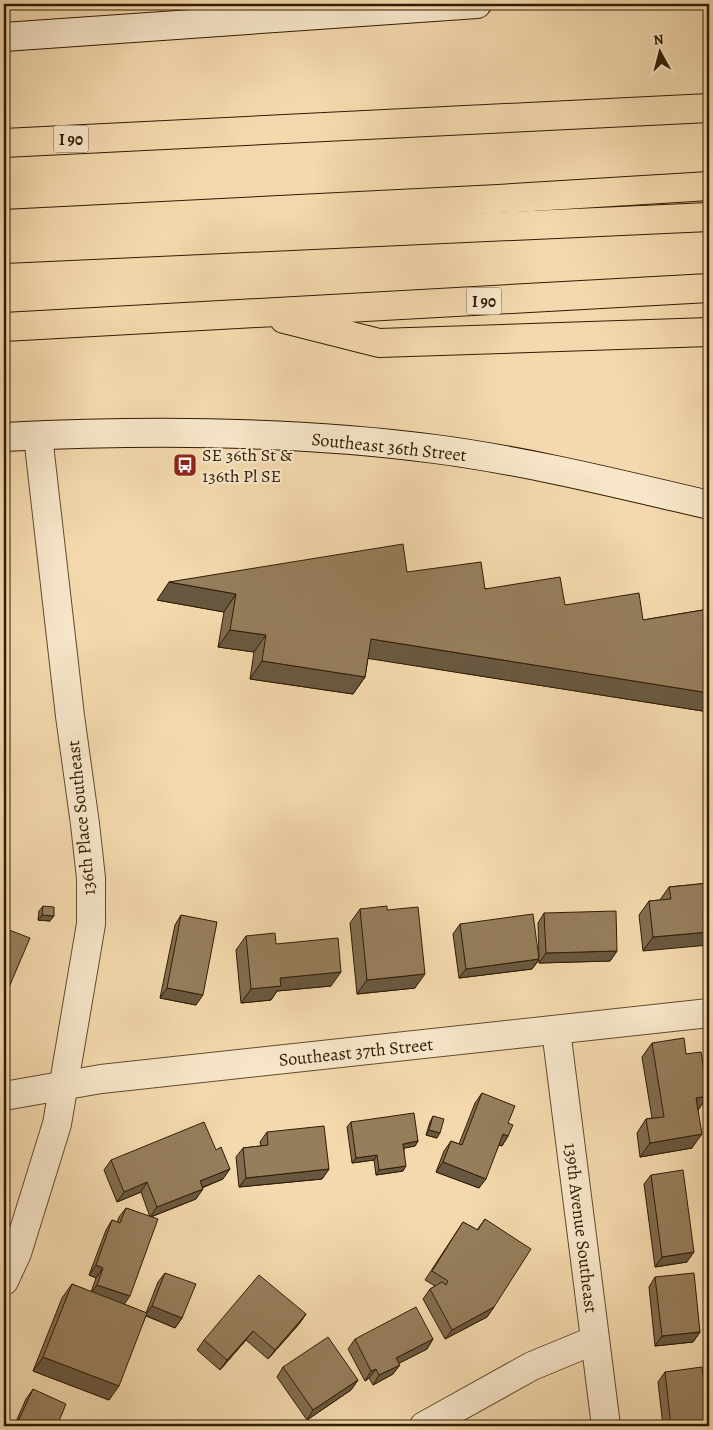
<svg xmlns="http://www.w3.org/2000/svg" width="713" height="1430" viewBox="0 0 713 1430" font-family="Alegreya,serif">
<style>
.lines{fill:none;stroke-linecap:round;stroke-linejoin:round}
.street-casing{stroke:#624b2e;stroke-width:30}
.secondary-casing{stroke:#311c04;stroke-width:30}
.highway-casing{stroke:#311c04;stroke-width:30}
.street{stroke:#f7e6ca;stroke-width:28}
.secondary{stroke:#f7e6ca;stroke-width:28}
.highway{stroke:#f3d9ad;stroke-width:28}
.wall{fill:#816c4f;stroke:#311c04}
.shaded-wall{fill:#695840;stroke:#311c04}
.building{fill:#967e5c;stroke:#311c04}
.labels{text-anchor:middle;stroke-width:4.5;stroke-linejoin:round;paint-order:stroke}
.shield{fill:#f7e6ca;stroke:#6c593f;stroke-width:1}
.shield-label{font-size:16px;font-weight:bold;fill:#311c04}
.street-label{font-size:18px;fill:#311c04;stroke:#f7e6ca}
.poi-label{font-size:18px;fill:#311c04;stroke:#f7e6ca;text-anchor:start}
</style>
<rect width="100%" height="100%" fill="#f3d9ad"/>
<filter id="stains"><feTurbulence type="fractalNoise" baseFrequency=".004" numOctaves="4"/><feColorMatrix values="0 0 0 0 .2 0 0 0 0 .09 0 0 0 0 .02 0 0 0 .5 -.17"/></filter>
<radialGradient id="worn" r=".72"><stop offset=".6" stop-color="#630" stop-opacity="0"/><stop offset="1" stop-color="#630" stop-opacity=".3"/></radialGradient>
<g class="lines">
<!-- street casing -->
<g class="street-casing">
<g id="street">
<path d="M 556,1030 L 606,1426"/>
<path d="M 4,1096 L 101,1079 L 709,1013"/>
<path d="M 4,1281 L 17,1253 L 57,1124 L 91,924 L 91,878 L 85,824 L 70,716 L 38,436"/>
<path d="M 424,1426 L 532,1366 L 595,1340"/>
</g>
</g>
<!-- secondary casing -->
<g class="secondary-casing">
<g id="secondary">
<path d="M 4,37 L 477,4"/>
<path d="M 4,437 C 146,430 293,430 435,449 C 527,461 619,484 709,505"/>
</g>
</g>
<!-- highway casing -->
<g class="highway-casing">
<g id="highway">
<path d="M 4,143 L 709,108"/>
<path d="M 4,224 L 498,199 L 709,186"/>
<path d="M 4,249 L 709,217"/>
<path d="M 284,319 L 379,343 L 709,332"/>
<path d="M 4,327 L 709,288"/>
</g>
</g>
<!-- street -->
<use href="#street" class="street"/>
<!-- secondary -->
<use href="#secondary" class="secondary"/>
<!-- highway -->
<use href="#highway" class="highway"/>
</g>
<!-- wall -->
<g class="wall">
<path d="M 407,572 L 565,605 L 643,620 L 709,609 L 709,712 L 368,658 L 365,677 L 353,694 L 250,679 L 254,652 L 218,647 L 224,612 L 157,600 Z"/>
<path d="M 709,883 L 643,951 L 639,915 L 649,901 L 660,900 L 669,887 Z"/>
<path d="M 43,906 L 50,921 L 38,920 L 39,911 Z"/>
<path d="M 360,909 L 387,910 L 415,988 L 357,994 L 350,923 Z"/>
<path d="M 544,913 L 617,951 L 610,961 L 539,963 L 539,960 L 532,969 L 459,978 L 453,934 L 460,924 L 539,957 L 538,923 Z"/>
<path d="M 181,915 L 196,1005 L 160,998 L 175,925 Z"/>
<path d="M 246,936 L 276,944 L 331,986 L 277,991 L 271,1000 L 241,1003 L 236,950 Z"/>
<path d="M 652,1043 L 686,1054 L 708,1096 L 698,1110 L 692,1148 L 640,1157 L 637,1133 L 646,1119 L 652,1118 L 642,1057 Z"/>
<path d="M 482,1093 L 508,1123 L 508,1136 L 502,1146 L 499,1145 L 479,1188 L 436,1172 L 444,1151 L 451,1141 L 459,1144 L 475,1103 Z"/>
<path d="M 433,1116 L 437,1138 L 426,1135 L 430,1122 Z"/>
<path d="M 351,1122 L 418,1141 L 415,1146 L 404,1148 L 403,1171 L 376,1175 L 374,1160 L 352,1163 L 347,1127 Z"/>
<path d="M 267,1132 L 329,1169 L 322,1179 L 239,1187 L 236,1157 L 243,1148 L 261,1146 L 260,1142 Z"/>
<path d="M 111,1160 L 223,1179 L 202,1188 L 196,1199 L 151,1217 L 124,1304 L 146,1313 L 158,1282 L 165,1273 L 182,1318 L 175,1328 L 146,1316 L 109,1400 L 33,1371 L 62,1298 L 72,1284 L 91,1292 L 96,1278 L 89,1275 L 106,1230 L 112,1220 L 117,1222 L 119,1217 L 126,1208 L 150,1217 L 141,1192 L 117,1202 L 104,1170 Z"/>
<path d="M 651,1175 L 687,1262 L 655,1267 L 644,1184 Z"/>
<path d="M 485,1219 L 494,1307 L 487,1317 L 445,1339 L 423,1299 L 430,1289 L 435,1286 L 425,1280 L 463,1222 L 477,1230 Z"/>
<path d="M 655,1277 L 700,1332 L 693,1342 L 655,1346 L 649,1287 Z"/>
<path d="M 306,1314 L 299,1324 L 268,1359 L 246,1340 L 220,1370 L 197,1350 L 204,1340 Z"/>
<path d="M 355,1339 L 433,1339 L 427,1349 L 399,1363 L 393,1374 L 373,1385 L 369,1378 L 365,1381 L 348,1349 Z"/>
<path d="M 283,1367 L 358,1380 L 351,1390 L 307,1420 L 277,1377 Z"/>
<path d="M 665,1372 L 709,1426 L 663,1426 L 658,1382 Z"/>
<path d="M 33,1389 L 57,1426 L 14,1426 L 26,1399 Z"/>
</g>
<!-- shaded-wall -->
<g class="shaded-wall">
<path d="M 169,582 L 236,594 L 224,612 L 157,600 Z"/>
<path d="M 230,630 L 266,635 L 254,652 L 218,647 Z"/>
<path d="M 371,639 L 709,693 L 709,712 L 359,657 Z"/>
<path d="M 262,661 L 365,677 L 353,694 L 250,679 Z"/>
<path d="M 42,915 L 54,916 L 50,921 L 38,920 Z"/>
<path d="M 709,932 L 709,945 L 643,951 L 653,937 Z"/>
<path d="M 617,951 L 610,961 L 539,963 L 546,953 Z"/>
<path d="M 539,959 L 532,969 L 459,978 L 466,969 Z"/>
<path d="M 341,972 L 331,986 L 277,991 L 271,1000 L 241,1003 L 251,989 L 280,978 Z"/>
<path d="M 425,974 L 415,988 L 357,994 L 367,980 Z"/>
<path d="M 167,988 L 203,995 L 196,1005 L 160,998 Z"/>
<path d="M 708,1096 L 698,1110 L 696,1098 Z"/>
<path d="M 429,1130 L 440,1133 L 437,1138 L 426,1135 Z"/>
<path d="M 503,1134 L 508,1136 L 502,1146 L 496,1144 Z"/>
<path d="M 702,1134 L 692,1148 L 640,1157 L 650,1143 Z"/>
<path d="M 418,1141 L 415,1146 L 400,1149 L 403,1144 Z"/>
<path d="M 377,1155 L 374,1160 L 352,1163 L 356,1158 Z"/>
<path d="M 443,1162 L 486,1179 L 479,1188 L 436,1172 Z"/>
<path d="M 406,1166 L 403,1171 L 376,1175 L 379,1170 Z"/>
<path d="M 230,1169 L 223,1179 L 193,1191 L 200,1181 Z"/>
<path d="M 329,1169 L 322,1179 L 239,1187 L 246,1178 Z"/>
<path d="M 147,1182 L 141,1192 L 117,1202 L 124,1192 Z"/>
<path d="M 203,1189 L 196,1199 L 150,1217 L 157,1207 Z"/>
<path d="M 694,1252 L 687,1262 L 655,1267 L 662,1257 Z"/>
<path d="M 96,1265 L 103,1268 L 96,1278 L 89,1275 Z"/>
<path d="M 97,1285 L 130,1296 L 123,1306 L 90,1294 Z"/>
<path d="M 152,1306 L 182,1318 L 175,1328 L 145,1315 Z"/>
<path d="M 494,1307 L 487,1317 L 445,1339 L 452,1330 Z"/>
<path d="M 306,1314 L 299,1324 L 268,1359 L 275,1350 Z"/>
<path d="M 253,1331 L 246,1340 L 220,1370 L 227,1360 Z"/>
<path d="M 700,1332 L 693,1342 L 655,1346 L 662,1336 Z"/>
<path d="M 433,1339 L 427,1349 L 390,1368 L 396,1358 Z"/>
<path d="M 43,1357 L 119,1386 L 109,1400 L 33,1371 Z"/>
<path d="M 400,1365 L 393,1374 L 373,1385 L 379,1375 Z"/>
<path d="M 376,1369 L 369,1378 L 365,1381 L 371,1371 Z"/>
<path d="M 358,1380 L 351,1390 L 307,1420 L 313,1410 Z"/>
</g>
<!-- building -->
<g class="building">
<path d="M 403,544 L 407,572 L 481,562 L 485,589 L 560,577 L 565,605 L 639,593 L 643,620 L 709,609 L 709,693 L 371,639 L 365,677 L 262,661 L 266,635 L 230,630 L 236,594 L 169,582 Z"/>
<path d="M 709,883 L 709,932 L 653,937 L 649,901 L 671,899 L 669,887 Z"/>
<path d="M 43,906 L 54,907 L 54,916 L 42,915 Z"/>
<path d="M 387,906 L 387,910 L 418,907 L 425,974 L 367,980 L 360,909 Z"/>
<path d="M 616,911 L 617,951 L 546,953 L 544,913 Z"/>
<path d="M 533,914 L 539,959 L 466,969 L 460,924 Z"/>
<path d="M 181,915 L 217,922 L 203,995 L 167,988 Z"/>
<path d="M 4,928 L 30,938 L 4,999 Z"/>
<path d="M 275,933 L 276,944 L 338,938 L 341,972 L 280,978 L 281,986 L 251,989 L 246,936 Z"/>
<path d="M 684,1038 L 686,1054 L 701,1052 L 708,1096 L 696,1098 L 702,1134 L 650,1143 L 646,1119 L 664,1117 L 652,1043 Z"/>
<path d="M 482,1093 L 515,1106 L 508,1123 L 513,1125 L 508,1136 L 503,1134 L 486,1179 L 443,1162 L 451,1141 L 462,1145 Z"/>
<path d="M 414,1113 L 418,1141 L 403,1144 L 406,1166 L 379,1170 L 377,1155 L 356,1158 L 351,1122 Z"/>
<path d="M 433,1116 L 444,1119 L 440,1133 L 429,1130 Z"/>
<path d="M 204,1122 L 216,1150 L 221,1147 L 230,1169 L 200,1181 L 203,1189 L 157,1207 L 147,1182 L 124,1192 L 111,1160 Z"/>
<path d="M 324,1126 L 329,1169 L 246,1178 L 243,1148 L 268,1145 L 267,1132 Z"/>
<path d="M 683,1170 L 694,1252 L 662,1257 L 651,1175 Z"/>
<path d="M 126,1208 L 158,1219 L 130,1296 L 97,1285 L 103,1268 L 96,1265 L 112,1220 L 120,1223 Z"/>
<path d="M 485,1219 L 531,1249 L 494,1307 L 452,1330 L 430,1289 L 442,1282 L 446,1285 L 448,1281 L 432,1271 L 463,1222 L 478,1230 Z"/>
<path d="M 165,1273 L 196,1284 L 182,1318 L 152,1306 Z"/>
<path d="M 694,1273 L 700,1332 L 662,1336 L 655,1277 Z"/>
<path d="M 259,1275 L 306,1314 L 275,1350 L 253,1331 L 227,1360 L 204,1340 Z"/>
<path d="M 72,1284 L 147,1313 L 119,1386 L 43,1357 Z"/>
<path d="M 416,1307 L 433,1339 L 396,1358 L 400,1365 L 379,1375 L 376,1369 L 371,1371 L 355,1339 Z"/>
<path d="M 328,1337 L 358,1380 L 313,1410 L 283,1367 Z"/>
<path d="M 702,1367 L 709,1426 L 671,1426 L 665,1372 Z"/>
<path d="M 33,1389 L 66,1404 L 57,1426 L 16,1426 Z"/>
<path d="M 234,1421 L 244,1426 L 231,1426 Z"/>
</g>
<!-- icons -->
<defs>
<g id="bus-square" transform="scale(1.25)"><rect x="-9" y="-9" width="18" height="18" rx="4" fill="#8f2418" stroke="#f7e6ca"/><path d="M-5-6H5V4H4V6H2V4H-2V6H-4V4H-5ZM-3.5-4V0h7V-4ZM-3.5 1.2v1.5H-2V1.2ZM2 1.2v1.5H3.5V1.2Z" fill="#fff"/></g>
</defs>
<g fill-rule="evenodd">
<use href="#bus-square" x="185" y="465"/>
</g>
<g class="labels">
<!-- shield labels -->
<g class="shield">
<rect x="53.5" y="125.5" width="35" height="27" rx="4"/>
<rect x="466.5" y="287.5" width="35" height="27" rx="4"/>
</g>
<g class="shield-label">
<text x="71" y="145">I 90</text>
<text x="484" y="307">I 90</text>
</g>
<!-- street labels -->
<g class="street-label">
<text transform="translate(389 447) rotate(6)" y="6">Southeast 36th Street</text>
<text transform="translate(81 818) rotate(-96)" y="6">136th Place Southeast</text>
<text transform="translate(356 1052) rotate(-6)" y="6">Southeast 37th Street</text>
<text transform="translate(581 1228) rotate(83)" y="6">139th Avenue Southeast</text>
</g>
<!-- poi labels -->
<g class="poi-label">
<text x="202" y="461">SE 36th St &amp;<tspan x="202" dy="21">136th Pl SE</tspan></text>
</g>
</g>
<!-- margin -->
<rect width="713" height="1430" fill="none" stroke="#f3d9ad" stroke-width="20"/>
<rect x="5" y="5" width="703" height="1420" fill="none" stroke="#311c04" stroke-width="2.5"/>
<rect x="10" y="10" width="693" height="1410" fill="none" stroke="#311c04"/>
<!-- north arrow -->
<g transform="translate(660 52) rotate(353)" stroke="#f7e6ca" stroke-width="4" paint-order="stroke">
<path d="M0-4L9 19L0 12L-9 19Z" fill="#311c04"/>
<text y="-8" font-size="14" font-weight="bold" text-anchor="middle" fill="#311c04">N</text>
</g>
<rect width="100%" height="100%" filter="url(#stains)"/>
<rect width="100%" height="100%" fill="url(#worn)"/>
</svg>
